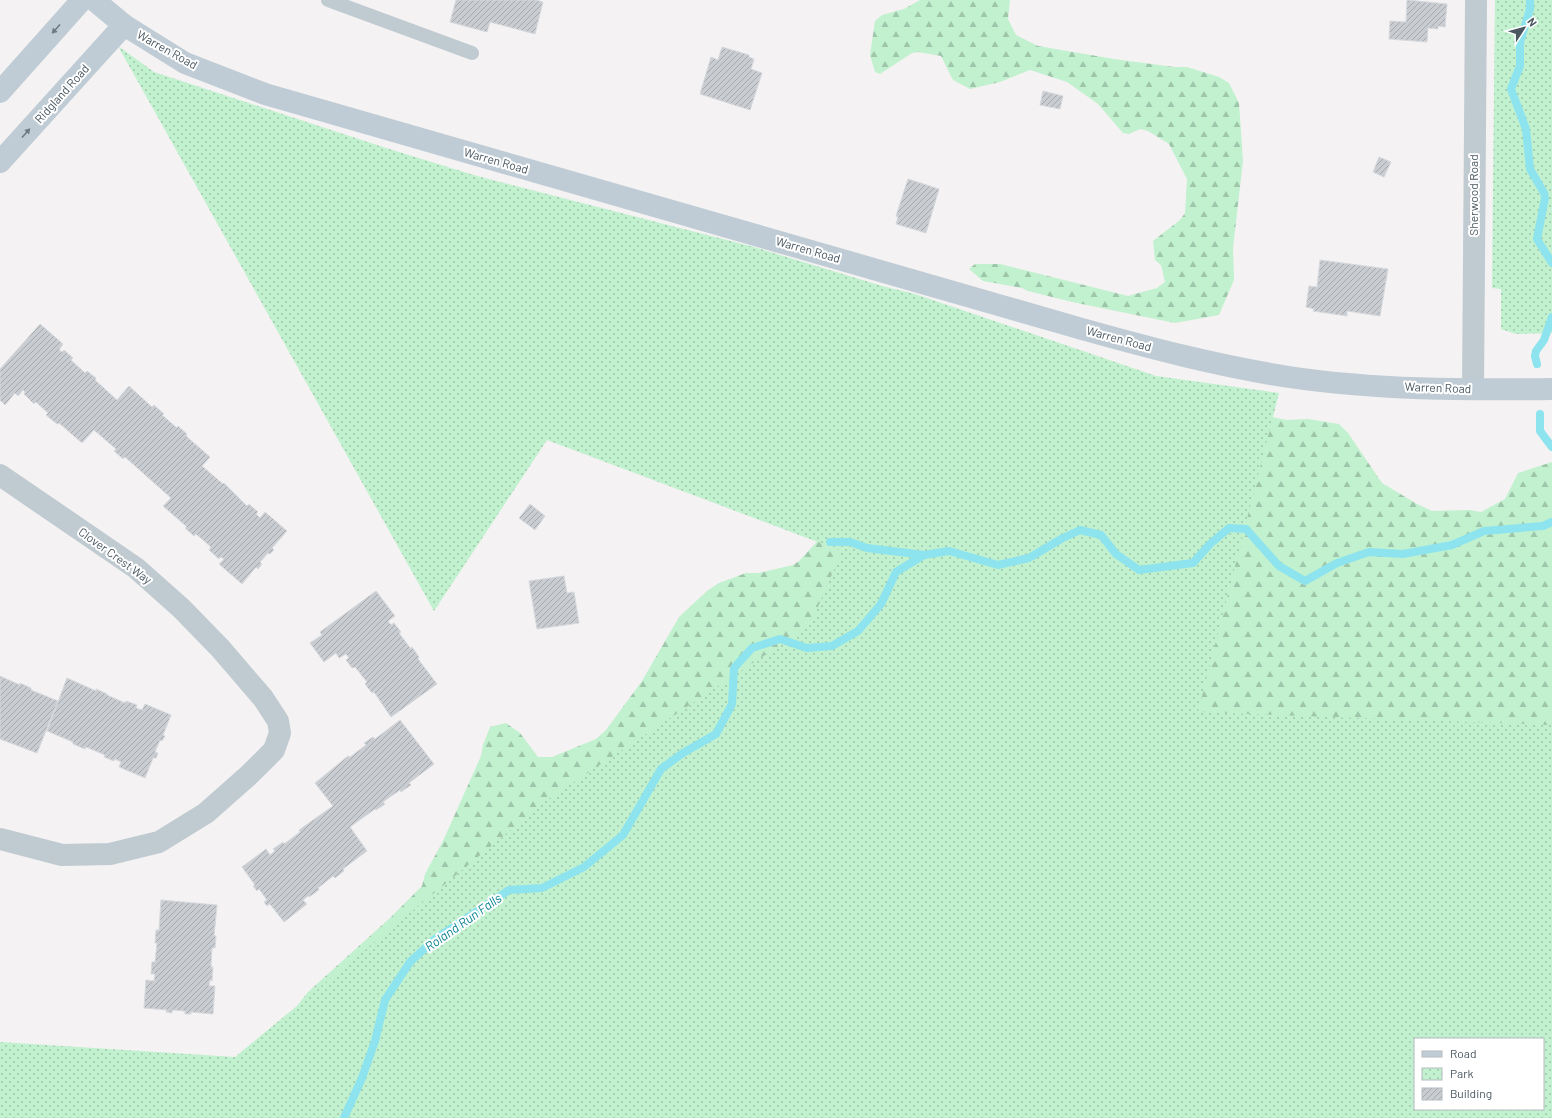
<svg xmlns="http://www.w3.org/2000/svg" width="1552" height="1118" viewBox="0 0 1552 1118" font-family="Barlow,sans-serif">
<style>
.forest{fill:url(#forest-firs);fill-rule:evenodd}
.park{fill:url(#park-dots);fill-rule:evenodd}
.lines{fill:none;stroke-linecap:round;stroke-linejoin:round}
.stream{stroke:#8de3ee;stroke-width:8}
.building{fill:url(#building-hatch);stroke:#d6d9dd}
.lane{stroke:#c0cad1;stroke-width:14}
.street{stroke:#c0cad1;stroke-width:22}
.secondary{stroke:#bfccd5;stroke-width:22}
.oneway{fill:#6c7a83}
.labels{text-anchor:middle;stroke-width:4;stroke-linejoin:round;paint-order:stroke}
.street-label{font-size:12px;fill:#495760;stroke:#fff}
.water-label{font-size:13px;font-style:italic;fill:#0b8292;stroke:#fff}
</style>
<defs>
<pattern id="forest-firs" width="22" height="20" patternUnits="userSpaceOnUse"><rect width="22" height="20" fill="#c1f1cf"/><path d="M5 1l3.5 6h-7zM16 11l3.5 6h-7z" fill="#9fc6ab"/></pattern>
<pattern id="park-dots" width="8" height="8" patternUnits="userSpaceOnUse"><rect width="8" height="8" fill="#c1f1cf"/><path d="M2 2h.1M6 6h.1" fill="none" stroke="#9fc6ab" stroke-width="1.8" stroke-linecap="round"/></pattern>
<pattern id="building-hatch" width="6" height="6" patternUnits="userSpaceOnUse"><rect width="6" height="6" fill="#c9cdd1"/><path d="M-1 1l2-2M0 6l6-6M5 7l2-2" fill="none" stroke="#a5a9ad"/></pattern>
</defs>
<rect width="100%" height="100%" fill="#f4f2f2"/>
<!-- forest -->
<g class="forest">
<path d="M 920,0 L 1010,0 L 1008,19 L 1016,35 L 1038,46 L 1114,59 L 1174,67 L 1187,67 L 1219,77 L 1229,83 L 1239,103 L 1243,161 L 1233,248 L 1234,280 L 1219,315 L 1175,323 L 1072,302 L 1028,291 L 1022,288 L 983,281 L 969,269 L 975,264 L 1000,264 L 1128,296 L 1157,288 L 1165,282 L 1161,265 L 1155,260 L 1153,241 L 1180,220 L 1185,213 L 1187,179 L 1169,144 L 1148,131 L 1140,129 L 1129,134 L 1123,133 L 1098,104 L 1067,82 L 1030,70 L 1000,82 L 970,89 L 953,80 L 941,56 L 918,52 L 912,53 L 880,74 L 875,72 L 870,55 L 875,21 L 882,15 L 904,9 Z"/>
<path d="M 1195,403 L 1287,420 L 1308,419 L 1339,424 L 1348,433 L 1382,483 L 1417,504 L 1432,511 L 1469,510 L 1481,512 L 1505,499 L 1518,473 L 1552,462 L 1552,1118 L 234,1118 L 253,1094 L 300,1002 L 308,992 L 391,917 L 422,886 L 425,874 L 443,841 L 481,756 L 483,745 L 490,727 L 506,723 L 520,733 L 538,757 L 552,757 L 596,739 L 606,730 L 642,681 L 679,617 L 707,591 L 719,583 L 746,573 L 759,573 L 793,565 L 799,561 L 838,519 ZM 1415,1039 L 1543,1039 L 1543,1109 L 1415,1109 Z"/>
</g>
<!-- park -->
<g class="park">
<path d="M 1495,0 L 1552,0 L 1552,333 L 1516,334 L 1501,329 L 1501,289 L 1492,288 Z"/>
<path d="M 118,46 L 154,72 L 386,148 L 477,176 L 754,247 L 882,286 L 915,294 L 1156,376 L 1279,393 L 1198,712 L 1552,725 L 1552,1118 L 0,1118 L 0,1042 L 235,1057 L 547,800 L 810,625 L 842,551 L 547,440 L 434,611 ZM 1415,1039 L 1543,1039 L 1543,1109 L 1415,1109 Z"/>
</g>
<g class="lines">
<!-- stream -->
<g class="stream">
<path d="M 1530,0 L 1530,9 L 1520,42 L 1520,66 L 1511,89 L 1526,129 L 1530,169 L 1544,193 L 1545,198 L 1537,239 L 1552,263"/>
<path d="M 1537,364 L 1535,356 L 1536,351 L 1544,340 L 1552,317"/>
<path d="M 1540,414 L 1540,431 L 1552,447"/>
<path d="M 830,542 L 850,542 L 867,548 L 924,555"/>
<path d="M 344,1118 L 362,1078 L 375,1041 L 385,1000 L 410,962 L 435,939 L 509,890 L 542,888 L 584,867 L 623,835 L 661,769 L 683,753 L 716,734 L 732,704 L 734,668 L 752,648 L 780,639 L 807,648 L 832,646 L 858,631 L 881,604 L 896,572 L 924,555 L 949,551 L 998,565 L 1029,558 L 1061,539 L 1080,530 L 1101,535 L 1116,554 L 1139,570 L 1193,563 L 1210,544 L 1229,528 L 1246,529 L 1279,566 L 1305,581 L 1337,563 L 1369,552 L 1403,554 L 1452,545 L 1484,531 L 1543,526 L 1552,522"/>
</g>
</g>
<!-- building -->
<g class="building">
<path d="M 456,0 L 536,0 L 543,2 L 535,34 L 490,22 L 487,32 L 450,22 Z"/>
<path d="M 1407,0 L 1447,4 L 1445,27 L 1438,26 L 1438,29 L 1428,28 L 1427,42 L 1389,39 L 1390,21 L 1406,22 Z"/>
<path d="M 722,47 L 749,55 L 749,57 L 754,59 L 751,69 L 762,73 L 750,110 L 700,94 L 711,57 L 718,60 Z"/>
<path d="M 1043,91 L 1063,96 L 1060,109 L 1040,105 Z"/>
<path d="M 1379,157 L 1391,162 L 1384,177 L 1373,172 Z"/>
<path d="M 908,179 L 939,189 L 926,233 L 896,224 L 898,217 L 896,216 Z"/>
<path d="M 1320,260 L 1388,269 L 1380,316 L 1347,311 L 1347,316 L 1313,311 L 1314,309 L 1306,307 L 1309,286 L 1317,287 Z"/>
<path d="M 40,324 L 63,344 L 59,350 L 62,352 L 64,350 L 73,358 L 71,360 L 85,373 L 87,371 L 96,378 L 95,380 L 117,400 L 129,386 L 152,407 L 154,405 L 164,414 L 162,415 L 177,428 L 178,426 L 187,434 L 186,436 L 210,457 L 202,466 L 223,484 L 224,483 L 247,506 L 249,504 L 258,512 L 256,514 L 260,518 L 265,512 L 287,531 L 272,548 L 274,550 L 270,554 L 268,553 L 260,562 L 262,564 L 258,569 L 256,567 L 242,584 L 219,564 L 224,559 L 221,557 L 219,559 L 209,550 L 211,547 L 196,534 L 194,536 L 185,528 L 187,527 L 163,506 L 171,498 L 125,457 L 123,459 L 114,451 L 116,449 L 94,430 L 82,443 L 59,423 L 57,424 L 46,415 L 48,413 L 36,402 L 34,404 L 24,394 L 25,392 L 23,390 L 18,396 L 15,393 L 5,405 L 0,400 L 0,369 Z"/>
<path d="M 530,504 L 545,516 L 535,530 L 519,518 Z"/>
<path d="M 564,576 L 567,593 L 574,592 L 579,623 L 537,629 L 529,581 Z"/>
<path d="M 376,591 L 395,616 L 388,621 L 391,625 L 394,623 L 401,632 L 399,633 L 411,649 L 412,647 L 419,657 L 418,659 L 437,684 L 391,717 L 374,692 L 372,693 L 365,684 L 367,682 L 355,667 L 352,668 L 346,660 L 349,658 L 346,654 L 339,658 L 336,653 L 324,662 L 310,643 L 322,635 L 320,632 Z"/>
<path d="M 0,676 L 20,685 L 20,683 L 31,688 L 31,690 L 58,701 L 37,753 L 0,739 Z"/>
<path d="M 67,678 L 96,691 L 96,689 L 107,694 L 107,695 L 125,703 L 126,701 L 137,705 L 136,708 L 142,710 L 145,704 L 171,715 L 163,735 L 165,736 L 162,741 L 160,740 L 155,752 L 158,753 L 156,758 L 153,758 L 145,778 L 119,767 L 121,762 L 115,759 L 114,761 L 104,757 L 105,755 L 86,747 L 85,749 L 73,744 L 73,742 L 47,731 Z"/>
<path d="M 400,720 L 434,764 L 409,783 L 411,785 L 401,792 L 400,790 L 383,802 L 385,804 L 376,810 L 375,809 L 350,827 L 367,851 L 343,869 L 344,871 L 335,878 L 333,876 L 318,888 L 319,890 L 309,897 L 308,896 L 303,900 L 307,904 L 284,922 L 270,904 L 267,906 L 264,902 L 267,900 L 259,889 L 257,891 L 253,886 L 255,885 L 242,867 L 266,849 L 270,855 L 275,851 L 273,849 L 283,842 L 284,844 L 300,832 L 299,830 L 333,806 L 315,783 L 348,756 L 350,757 L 366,745 L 364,743 L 373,737 L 375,739 Z"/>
<path d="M 161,900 L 217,905 L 214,936 L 216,936 L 215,948 L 212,948 L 211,967 L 213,967 L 212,981 L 210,980 L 209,986 L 215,986 L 213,1014 L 191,1012 L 191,1014 L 185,1014 L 185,1011 L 172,1010 L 172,1013 L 166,1012 L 167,1010 L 144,1008 L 146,980 L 154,981 L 155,974 L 151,974 L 152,962 L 155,962 L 157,943 L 155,943 L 156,930 L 159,930 Z"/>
</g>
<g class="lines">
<!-- lane -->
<path class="lane" d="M 328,0 L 472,53"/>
<!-- street -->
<g class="street">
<path d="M 1473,389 L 1476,0"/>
<path d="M 0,475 L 136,568 L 181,608 L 220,648 L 263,698 L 278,721 L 280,733 L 274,750 L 250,774 L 206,813 L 159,842 L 110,854 L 62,855 L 0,839"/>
</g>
<!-- secondary -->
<g class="secondary">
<path d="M 94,0 L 124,25 L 185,63 L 265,94 L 1082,329 C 1150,348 1218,366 1289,377 C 1376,390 1464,390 1552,389"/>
<path d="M 0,92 L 82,0"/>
<path d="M 0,162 L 124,25"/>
</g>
</g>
<!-- one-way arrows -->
<defs><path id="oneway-solid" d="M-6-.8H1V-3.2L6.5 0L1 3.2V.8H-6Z"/></defs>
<g class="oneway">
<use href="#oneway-solid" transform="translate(56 29) rotate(132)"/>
<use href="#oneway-solid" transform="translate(26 133) rotate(-48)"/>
</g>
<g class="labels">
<!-- street labels -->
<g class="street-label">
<text transform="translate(167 50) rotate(29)" y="4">Warren Road</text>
<text transform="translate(62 94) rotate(-48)" y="4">Ridgland Road</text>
<text transform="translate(496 161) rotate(16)" y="4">Warren Road</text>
<text transform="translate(1474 195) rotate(-90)" y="4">Sherwood Road</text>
<text transform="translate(808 250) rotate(16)" y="4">Warren Road</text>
<text transform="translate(1119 339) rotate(15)" y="4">Warren Road</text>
<text transform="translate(1438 388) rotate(2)" y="4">Warren Road</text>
<text transform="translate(115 556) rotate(36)" y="4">Clover Crest Way</text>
</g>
<!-- water labels -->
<g class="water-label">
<text transform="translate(463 922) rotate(-35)" y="5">Roland Run Falls</text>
</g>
</g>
<!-- legend -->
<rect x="1414" y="1038" width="130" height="72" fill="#ffffff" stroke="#b6bcbf"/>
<rect x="1422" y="1051" width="20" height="6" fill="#bfccd5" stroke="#b6bcbf"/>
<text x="1450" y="1058" font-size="12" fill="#495760">Road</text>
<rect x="1422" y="1068" width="20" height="12" fill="url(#park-dots)" stroke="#b6bcbf"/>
<text x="1450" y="1078" font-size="12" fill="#495760">Park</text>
<rect x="1422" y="1088" width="20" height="12" fill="url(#building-hatch)" stroke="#b6bcbf"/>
<text x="1450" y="1098" font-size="12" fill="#495760">Building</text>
<!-- north arrow -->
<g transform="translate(1524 28) rotate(54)" stroke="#ffffff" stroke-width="3" paint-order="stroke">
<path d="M0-3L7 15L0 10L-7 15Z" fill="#495760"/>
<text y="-6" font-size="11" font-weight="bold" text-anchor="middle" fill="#495760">N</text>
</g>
</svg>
